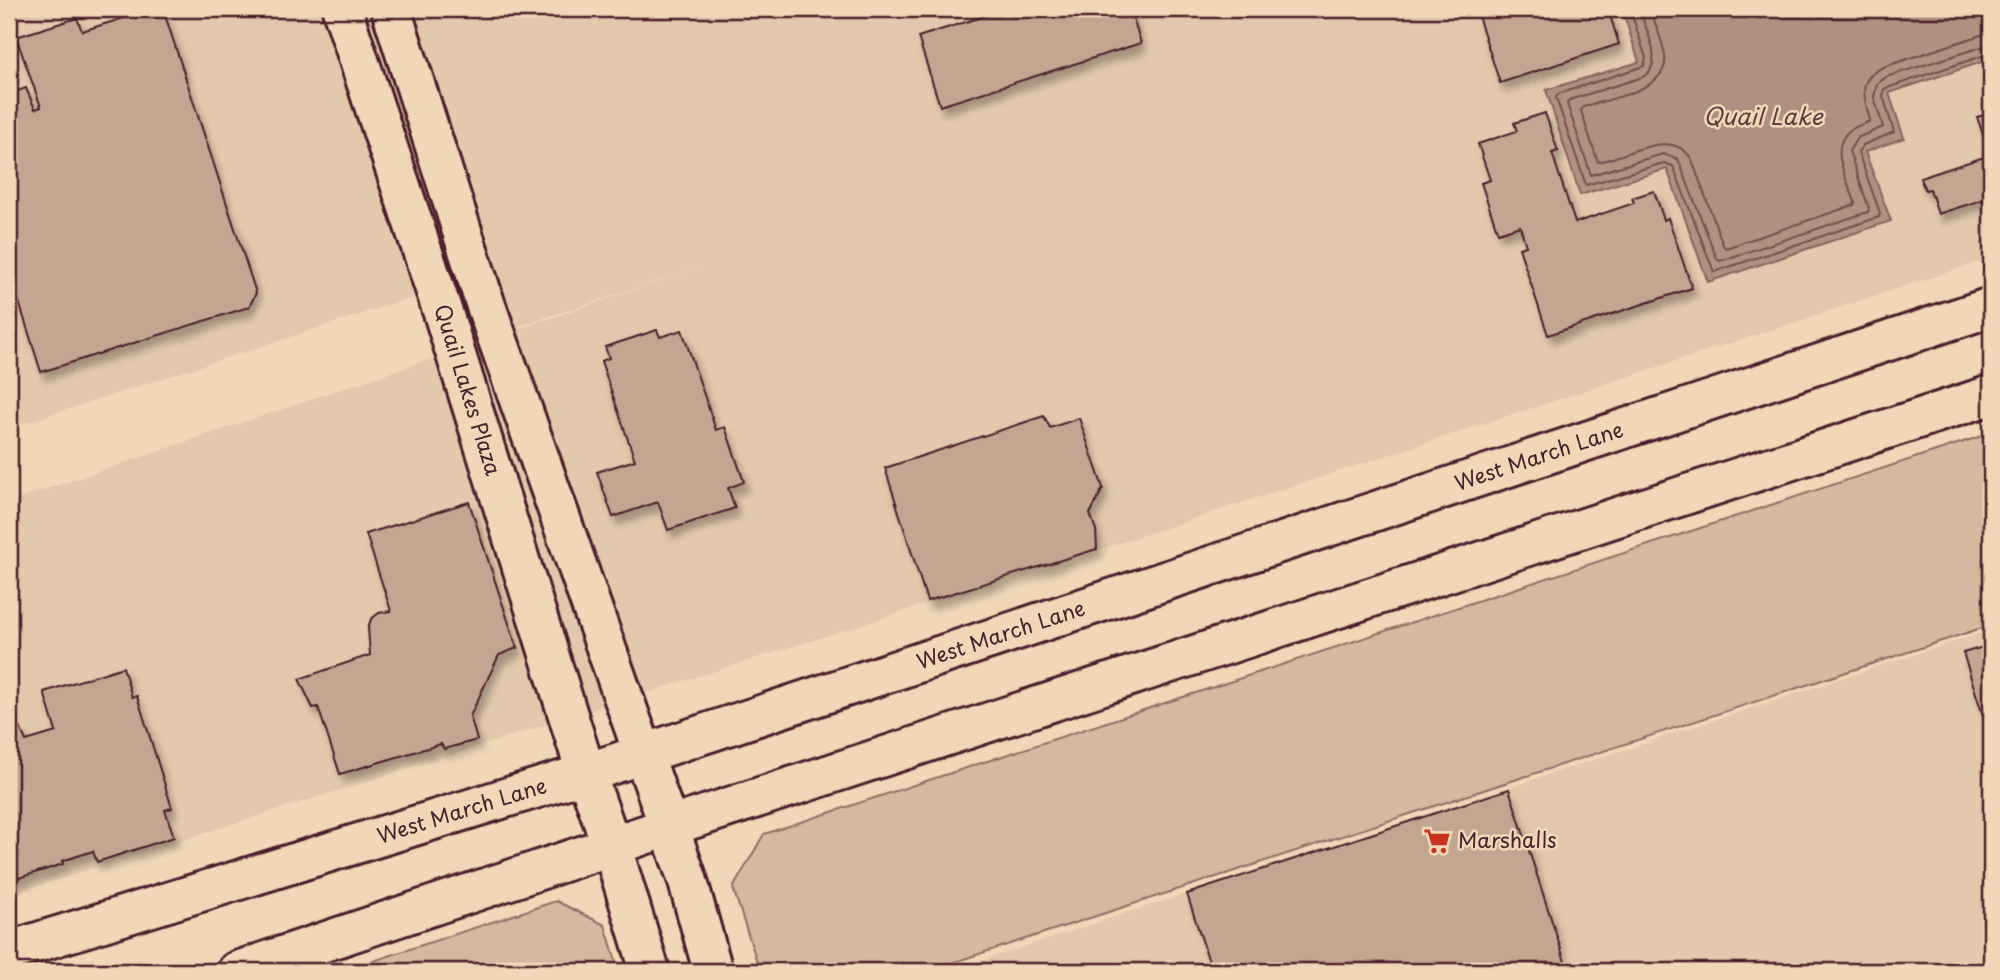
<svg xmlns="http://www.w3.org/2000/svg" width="2000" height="980" viewBox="0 0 2000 980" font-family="'Playpen Sans',sans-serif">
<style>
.built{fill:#e2c8ac}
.green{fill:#d4b9a0;stroke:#8f6c66;stroke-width:2}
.water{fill:#b09181;stroke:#87635f;stroke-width:2}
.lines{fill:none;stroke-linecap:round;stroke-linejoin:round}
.shore{stroke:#734d4d;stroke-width:2}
.building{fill:#c3a692;stroke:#4a1f2b;stroke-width:2;filter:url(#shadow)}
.minor-casing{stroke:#4a1f2b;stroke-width:44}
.tertiary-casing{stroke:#4a1f2b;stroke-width:44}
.primary-casing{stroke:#4a1f2b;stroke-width:44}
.minor{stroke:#efd7b7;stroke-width:38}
.tertiary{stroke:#efd7b7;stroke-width:38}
.primary{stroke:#efd7b7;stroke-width:38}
.labels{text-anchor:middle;stroke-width:5;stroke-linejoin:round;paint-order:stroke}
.street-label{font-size:21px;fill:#4a1f2b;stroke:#efd7b7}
.poi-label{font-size:21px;fill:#4a1f2b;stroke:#efd7b7;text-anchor:start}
.water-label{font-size:23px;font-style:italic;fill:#643c40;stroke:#efd7b7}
</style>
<defs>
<filter id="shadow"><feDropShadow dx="4.5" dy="8" stdDeviation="3.5" flood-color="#0004"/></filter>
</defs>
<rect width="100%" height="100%" fill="#efd7b7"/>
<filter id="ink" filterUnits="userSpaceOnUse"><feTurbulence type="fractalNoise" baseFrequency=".0143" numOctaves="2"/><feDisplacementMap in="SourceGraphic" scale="14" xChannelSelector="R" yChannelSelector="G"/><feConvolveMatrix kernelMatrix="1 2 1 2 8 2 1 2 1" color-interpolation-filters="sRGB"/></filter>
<g filter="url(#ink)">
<!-- built -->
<g class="built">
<path d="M 9,9 L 1622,9 L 1640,62 L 1546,91 L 1580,195 L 1667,169 L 1890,221 L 1865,152 L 1889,93 L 1991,59 L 1991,258 L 1125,541 L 9,895 L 9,502 L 707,265 L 445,350 L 426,293 L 9,428 Z"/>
<path d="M 1991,630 L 1991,971 L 950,971 L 1947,644 Z"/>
</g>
<!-- green -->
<g class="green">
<path d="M 1991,433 L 1991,625 L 927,971 L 760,971 L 733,888 L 764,834 Z"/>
<path d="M 556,901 L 605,925 L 619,971 L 343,971 Z"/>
</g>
<!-- water -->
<path class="water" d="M 1622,9 L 1991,9 L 1991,59 L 1889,93 L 1904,138 L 1865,152 L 1891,221 L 1708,282 L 1667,169 L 1580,195 L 1546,90 L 1639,62 Z"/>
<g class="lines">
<!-- shore -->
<g class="shore">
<path d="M 1630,9 L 1646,58 L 1644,66 L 1558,94 L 1556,98 L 1586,185 L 1664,163 L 1673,166 L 1714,272 L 1879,217 L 1880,213 L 1858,152 L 1863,145 L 1894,132 L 1883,96 L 1884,89 L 1991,53"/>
<path d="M 1639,9 C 1645,28 1666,64 1643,77 L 1569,100 L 1567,104 L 1591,175 L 1663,154 L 1678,159 L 1717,259 L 1720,261 L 1868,212 L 1869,208 L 1849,151 L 1857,138 L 1883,127 L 1874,97 L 1877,84 L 1886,77 L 1991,44"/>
<path d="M 1650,9 C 1655,24 1663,41 1665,56 C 1670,91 1607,99 1583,107 L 1581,111 L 1598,162 C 1627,157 1672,126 1692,160 L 1723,245 L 1726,248 L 1854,205 L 1855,202 C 1848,181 1827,148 1850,130 C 1856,126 1864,124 1870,121 C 1865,98 1855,80 1883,67 L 1981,35 L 1991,33"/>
</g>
</g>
<!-- building -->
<g class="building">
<path d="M 153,9 L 163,9 L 256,293 L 249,307 L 41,372 L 9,270 L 9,94 L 26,88 L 35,109 L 41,107 L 16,37 L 77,18 L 82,31 Z"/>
<path d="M 1007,9 L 1130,9 L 1141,43 L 940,106 L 918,37 Z"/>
<path d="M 1491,9 L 1608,9 L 1619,44 L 1500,83 L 1477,13 Z"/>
<path d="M 1545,113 L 1558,151 L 1552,153 L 1575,223 L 1634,203 L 1632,198 L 1654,191 L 1664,220 L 1668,218 L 1692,288 L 1548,335 L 1519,248 L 1526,246 L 1520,226 L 1498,233 L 1481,183 L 1490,180 L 1478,144 L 1517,131 L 1514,123 Z"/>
<path d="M 1991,113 L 1991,197 L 1938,214 L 1930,189 L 1925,190 L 1920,178 L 1990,155 L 1977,117 Z"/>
<path d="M 657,330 L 660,337 L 682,330 L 716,430 L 725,427 L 744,482 L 728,488 L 735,508 L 668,530 L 658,502 L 613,517 L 597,472 L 635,460 L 601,361 L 609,358 L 605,347 Z"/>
<path d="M 1044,416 L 1050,428 L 1079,418 L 1103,488 L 1090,514 L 1096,530 L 1097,549 L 927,601 L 885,468 Z"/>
<path d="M 469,502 L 517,648 L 499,655 L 470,716 L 477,740 L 444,749 L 441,744 L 340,774 L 318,707 L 313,708 L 299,679 L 370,655 L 368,628 L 371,619 L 379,613 L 391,611 L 366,534 Z"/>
<path d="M 1990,645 L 1991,733 L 1989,734 L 1963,653 Z"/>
<path d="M 123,667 L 132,697 L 137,696 L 172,808 L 165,810 L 174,837 L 97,862 L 93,851 L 62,861 L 63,864 L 9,881 L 9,731 L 20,727 L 26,741 L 56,732 L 44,692 Z"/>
<path d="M 1509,789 L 1568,971 L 1212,971 L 1187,894 Z"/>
</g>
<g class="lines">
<!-- minor casing -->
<g class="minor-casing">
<g id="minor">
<path id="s1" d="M 342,9 L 444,316 L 586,773"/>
<path d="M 391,9 L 485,303 L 643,753"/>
</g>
</g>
<!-- tertiary casing -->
<g class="tertiary-casing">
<g id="tertiary">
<path d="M 643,753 L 687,878 L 713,971"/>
<path d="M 586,773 L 612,847 L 650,971"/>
</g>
</g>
<!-- primary casing -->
<g class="primary-casing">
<g id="primary">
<path id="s2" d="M 9,951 L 586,773 L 1991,307"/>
<path d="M 237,971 L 668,827 L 1991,395"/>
</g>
</g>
<!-- minor -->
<use href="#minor" class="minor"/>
<!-- tertiary -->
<use href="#tertiary" class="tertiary"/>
<!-- primary -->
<use href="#primary" class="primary"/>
</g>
</g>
<!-- icons -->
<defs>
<g id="supermarket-bare" transform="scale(2.1)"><path d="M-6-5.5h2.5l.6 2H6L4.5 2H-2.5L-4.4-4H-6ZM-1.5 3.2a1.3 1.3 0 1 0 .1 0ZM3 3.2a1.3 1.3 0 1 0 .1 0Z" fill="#c8321e" stroke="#efd7b7" stroke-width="2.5" paint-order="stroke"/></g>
</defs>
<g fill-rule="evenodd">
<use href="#supermarket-bare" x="1437" y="841"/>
</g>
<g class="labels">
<!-- street labels -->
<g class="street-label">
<text dy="7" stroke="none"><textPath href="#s1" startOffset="401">Quail Lakes Plaza</textPath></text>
<text dy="7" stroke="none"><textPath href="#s2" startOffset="1608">West March Lane</textPath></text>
<text dy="7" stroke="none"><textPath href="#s2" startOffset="1041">West March Lane</textPath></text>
<text dy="7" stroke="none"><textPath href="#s2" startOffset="474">West March Lane</textPath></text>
</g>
<!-- poi labels -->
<g class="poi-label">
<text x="1458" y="848">Marshalls</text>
</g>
<!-- water labels -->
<g class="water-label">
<text x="1763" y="125">Quail Lake</text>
</g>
</g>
<!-- margin -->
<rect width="2000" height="980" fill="none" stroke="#efd7b7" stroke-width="35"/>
<rect x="18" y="18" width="1965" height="945" fill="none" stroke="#4a1f2b" stroke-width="2.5" filter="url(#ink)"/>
</svg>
